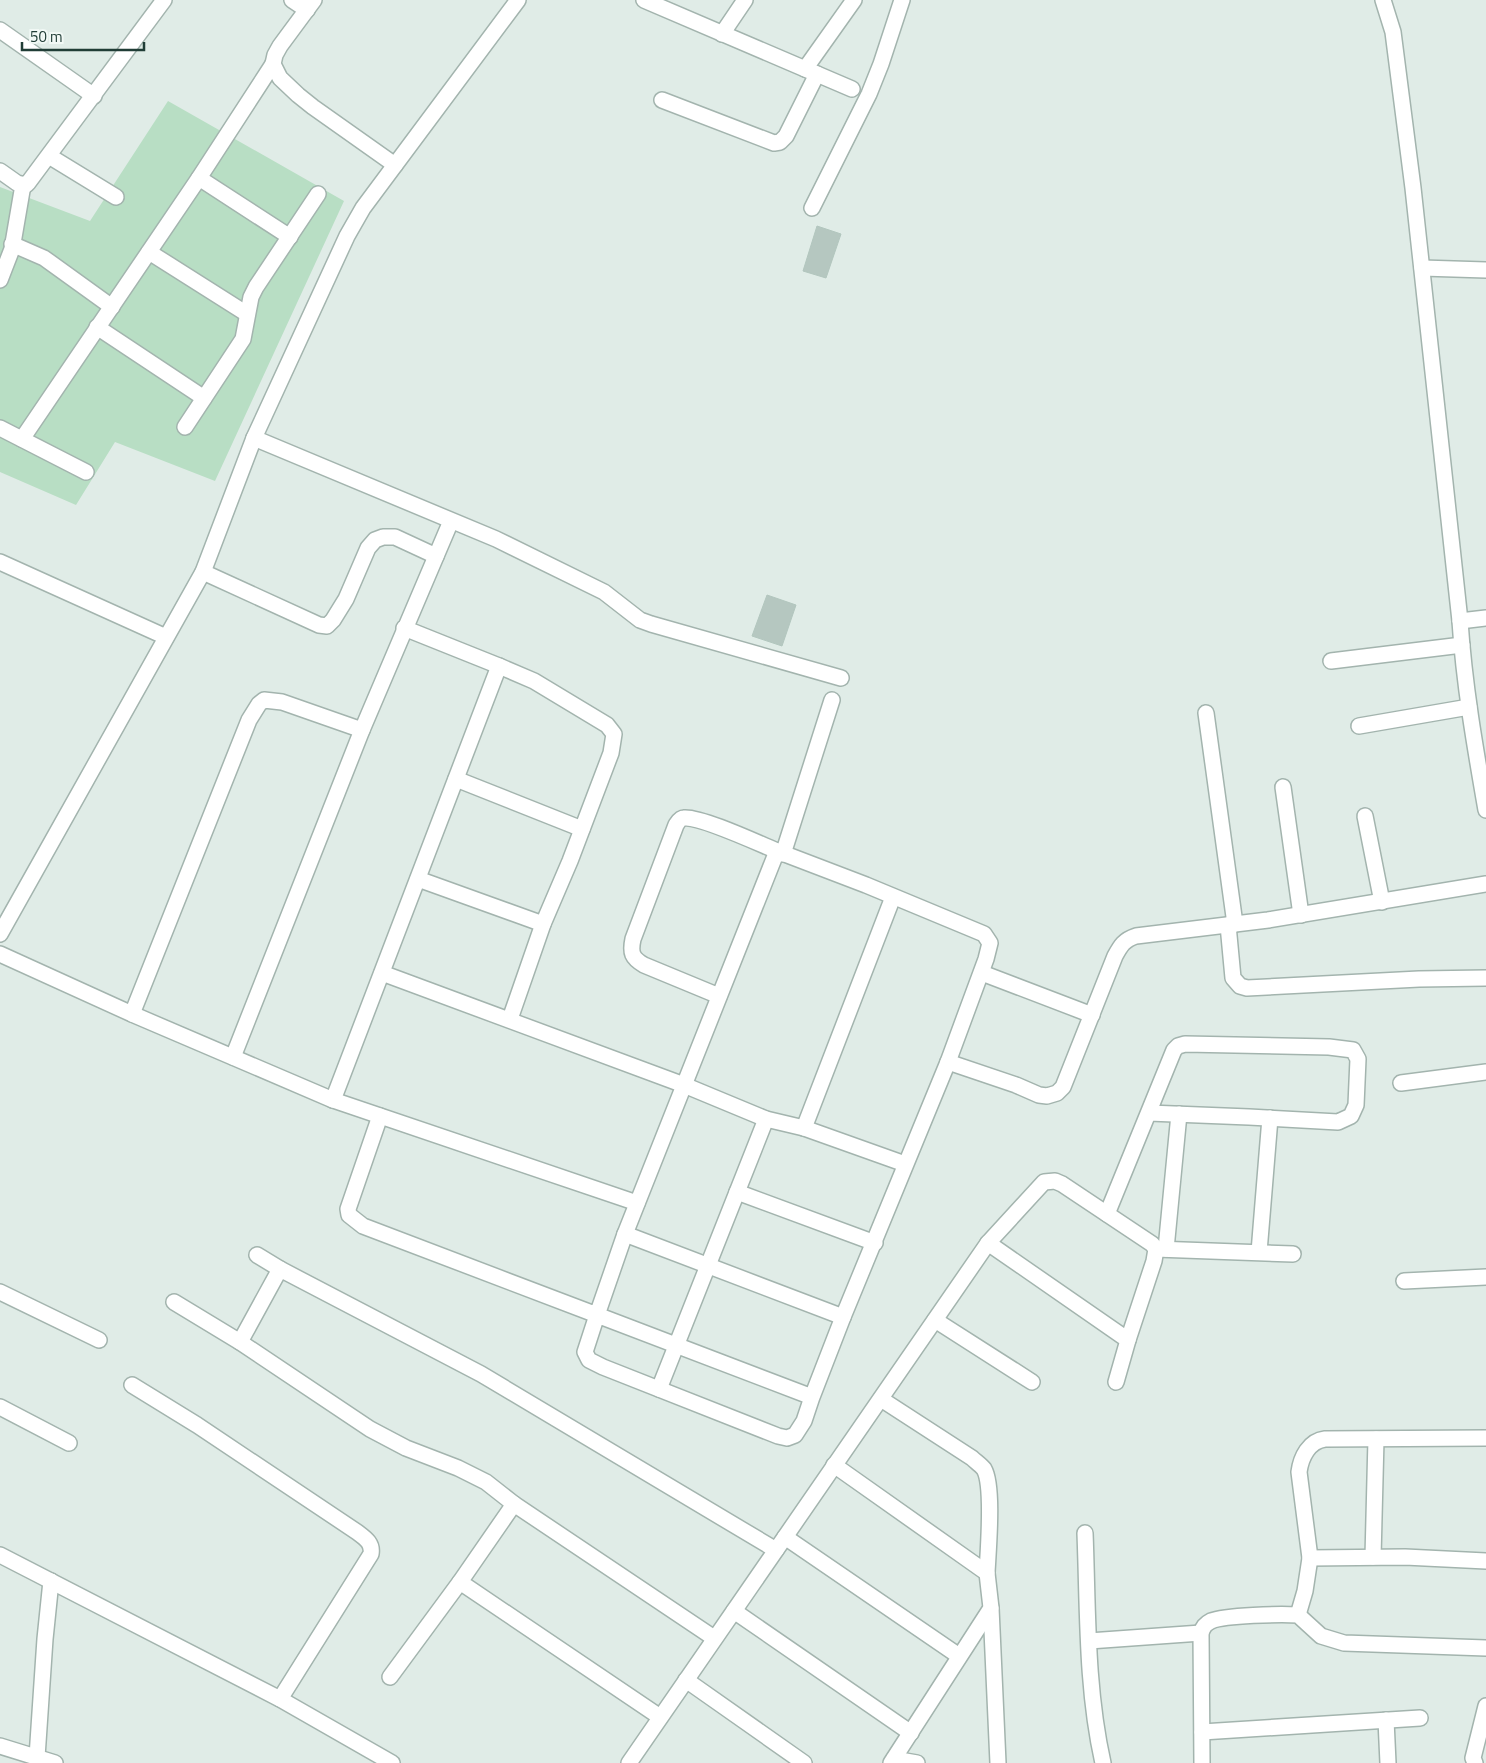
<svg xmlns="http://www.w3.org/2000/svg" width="1486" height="1763" viewBox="0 0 1486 1763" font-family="'Titillium Web',sans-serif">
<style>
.green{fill:#b8dec4}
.building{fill:#b5c7c0;stroke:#b2c6be}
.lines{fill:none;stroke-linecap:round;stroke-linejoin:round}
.minor-casing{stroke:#a3b4ae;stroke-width:18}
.minor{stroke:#fff;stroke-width:15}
</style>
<rect width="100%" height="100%" fill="#e0ece7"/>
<!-- green -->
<path class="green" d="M 168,101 L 344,201 L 215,481 L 115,442 L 76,505 L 0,472 L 0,187 L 90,221 Z"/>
<!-- building -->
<g class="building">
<path d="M 817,226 L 841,234 L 826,278 L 803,271 Z"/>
<path d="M 767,595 L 796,605 L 782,646 L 752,636 Z"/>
</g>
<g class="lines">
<!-- minor casing -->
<g class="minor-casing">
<g id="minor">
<path d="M 292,0 L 307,10"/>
<path d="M 314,0 L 280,46 L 275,55 L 273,64 L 280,78 L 298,95 L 313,107 L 395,165"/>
<path d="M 644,0 L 852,89"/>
<path d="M 1383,0 L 1393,32 L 1413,188 L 1460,621 C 1464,684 1475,747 1486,810"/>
<path d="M 0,30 L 94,96"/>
<path d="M 722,34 L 745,0"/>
<path d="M 805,69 L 854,0"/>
<path d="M 662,100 L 774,143 L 780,142 L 786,136 L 817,74"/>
<path d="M 49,156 L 116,197"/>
<path d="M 0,171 L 17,183 L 26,185 L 28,183 L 164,0"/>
<path d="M 199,178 L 290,237"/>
<path d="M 812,208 L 869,94 L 881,64 L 902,0"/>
<path d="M 12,244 L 44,258 L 112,307"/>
<path d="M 149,252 L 247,314"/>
<path d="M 1422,268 L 1486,270"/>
<path d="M 0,280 L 12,249 L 23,185"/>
<path d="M 97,327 L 204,398"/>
<path d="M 185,427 L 243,339 L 251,297 L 256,287 L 318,194"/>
<path d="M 0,428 L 86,472"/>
<path d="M 254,438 L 496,539 L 604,592 L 640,620 L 651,624 L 841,678"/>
<path d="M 22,439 L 199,178 L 273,64"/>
<path d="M 0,562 L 166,637"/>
<path d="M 203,572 L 319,625 L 327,626 L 333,620 L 346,599 L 368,548 L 375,540 L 383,537 L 395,537 L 436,556"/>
<path d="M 1460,621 L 1486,618"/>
<path d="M 404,628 L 499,666 L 534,681 L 607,725 L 614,734 L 611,753 L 570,861 L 543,924 L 510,1019"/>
<path d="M 1331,661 L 1462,645"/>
<path d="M 1206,713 L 1235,924"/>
<path d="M 1359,726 L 1469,707"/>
<path d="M 456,779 L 582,829"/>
<path d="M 1283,787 L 1301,915"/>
<path d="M 1365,816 L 1382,902"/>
<path d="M 783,854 L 832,700"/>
<path d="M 418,879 L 543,924"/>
<path d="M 1228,925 L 1233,978 L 1240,986 L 1247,988 L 1419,979 L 1486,978"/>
<path d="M 0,934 L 203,572 L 254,438 L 347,236 L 363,208 L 518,0"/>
<path d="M 0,954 L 132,1014 L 333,1100 L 637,1203"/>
<path d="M 382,973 L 684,1085 L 766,1119 L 804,1128 L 905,1164"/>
<path d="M 982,973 L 1092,1015"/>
<path d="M 719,996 L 644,965 C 632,958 630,953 633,939 L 676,825 C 678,822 680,818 684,818 C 700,816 760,844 777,851"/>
<path d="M 132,1014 L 249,720 L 259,704 L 264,700 L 282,702 L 362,730"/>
<path d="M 233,1057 L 362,730 L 451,521"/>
<path d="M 948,1062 L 1016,1085 L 1039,1095 L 1047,1096 L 1057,1093 L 1063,1087 L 1115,956 C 1121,945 1124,940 1136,936 L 1268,920 L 1486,884"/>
<path d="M 1401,1083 L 1486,1072"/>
<path d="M 333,1100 L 499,666"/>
<path d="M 380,1116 L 348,1209 L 349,1215 L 363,1226 L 597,1315 L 585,1352 L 589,1360 L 603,1367 L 778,1436 L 787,1438 L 795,1435 L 804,1421 L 812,1397 L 843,1317 L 948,1062 L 986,959 L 990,943 L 984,934 L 866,885 L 777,851 L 625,1234 L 597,1315 L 812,1397"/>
<path d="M 804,1128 L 893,897"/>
<path d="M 737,1192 L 875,1243"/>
<path d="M 1107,1214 L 1174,1050 L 1178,1046 L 1185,1044 L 1329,1047 L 1353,1050 L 1358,1059 L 1356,1105 L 1351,1116 L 1338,1122 L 1249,1117 L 1149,1113"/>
<path d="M 625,1234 L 843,1317"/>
<path d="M 988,1243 L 1128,1340 L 1116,1382"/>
<path d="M 1156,1249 L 1293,1254"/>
<path d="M 1166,1249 L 1179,1114"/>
<path d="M 1259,1252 L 1270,1118"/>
<path d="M 257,1255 L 280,1269"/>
<path d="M 1404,1281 L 1486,1277"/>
<path d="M 0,1292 L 99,1340"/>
<path d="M 174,1302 L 240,1342 L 370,1429 L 406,1448 L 458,1468 L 486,1482 L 514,1504 L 460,1582 L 660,1717"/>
<path d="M 935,1320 L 1032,1382"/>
<path d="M 240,1342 L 280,1269 L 481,1374 L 776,1550"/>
<path d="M 132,1385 L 197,1425 L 357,1532 C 365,1538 373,1543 371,1554 L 280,1699"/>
<path d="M 659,1389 L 766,1119"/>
<path d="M 881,1399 L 972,1458 C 975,1461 981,1465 984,1469 C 994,1486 988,1551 987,1573"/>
<path d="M 0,1407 L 69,1443"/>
<path d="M 834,1465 L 987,1573 L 991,1608 L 891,1763"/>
<path d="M 514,1504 L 714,1638"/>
<path d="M 1085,1533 C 1088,1609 1086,1688 1103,1763"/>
<path d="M 785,1537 L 959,1656"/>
<path d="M 0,1555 L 280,1699 L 392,1763"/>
<path d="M 1373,1557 L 1376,1439"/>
<path d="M 1310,1558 L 1405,1557 L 1486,1561"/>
<path d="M 991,1608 L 998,1763"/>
<path d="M 734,1611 L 911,1733"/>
<path d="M 1298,1615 L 1305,1591 L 1310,1558 L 1299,1472 C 1301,1457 1309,1441 1325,1439 L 1486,1438"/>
<path d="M 1089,1641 L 1201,1633"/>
<path d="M 390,1677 L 460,1582"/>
<path d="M 686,1680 L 804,1763"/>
<path d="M 1386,1720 L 1388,1763"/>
<path d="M 1202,1732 L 1420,1718"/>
<path d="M 0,1746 L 55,1763"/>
<path d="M 37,1757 L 45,1639 L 51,1581"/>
<path d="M 894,1759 L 917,1763"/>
<path d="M 629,1763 L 988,1243 L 1044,1182 L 1055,1181 L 1062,1184 L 1152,1244 L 1156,1249 L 1154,1261 L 1128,1340"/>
<path d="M 1202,1763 L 1201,1633 C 1203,1627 1205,1624 1211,1621 C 1225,1615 1281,1614 1298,1615 L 1321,1636 L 1344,1643 L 1486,1648"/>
<path d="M 1475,1763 L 1473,1758 L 1486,1706"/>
</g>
</g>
<!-- minor -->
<use href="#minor" class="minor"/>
</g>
<!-- scale -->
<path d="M22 42v8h122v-8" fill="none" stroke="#203d36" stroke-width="2.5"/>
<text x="30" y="42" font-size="15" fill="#203d36" stroke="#f1f8f5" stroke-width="4" paint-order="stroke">50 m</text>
</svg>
